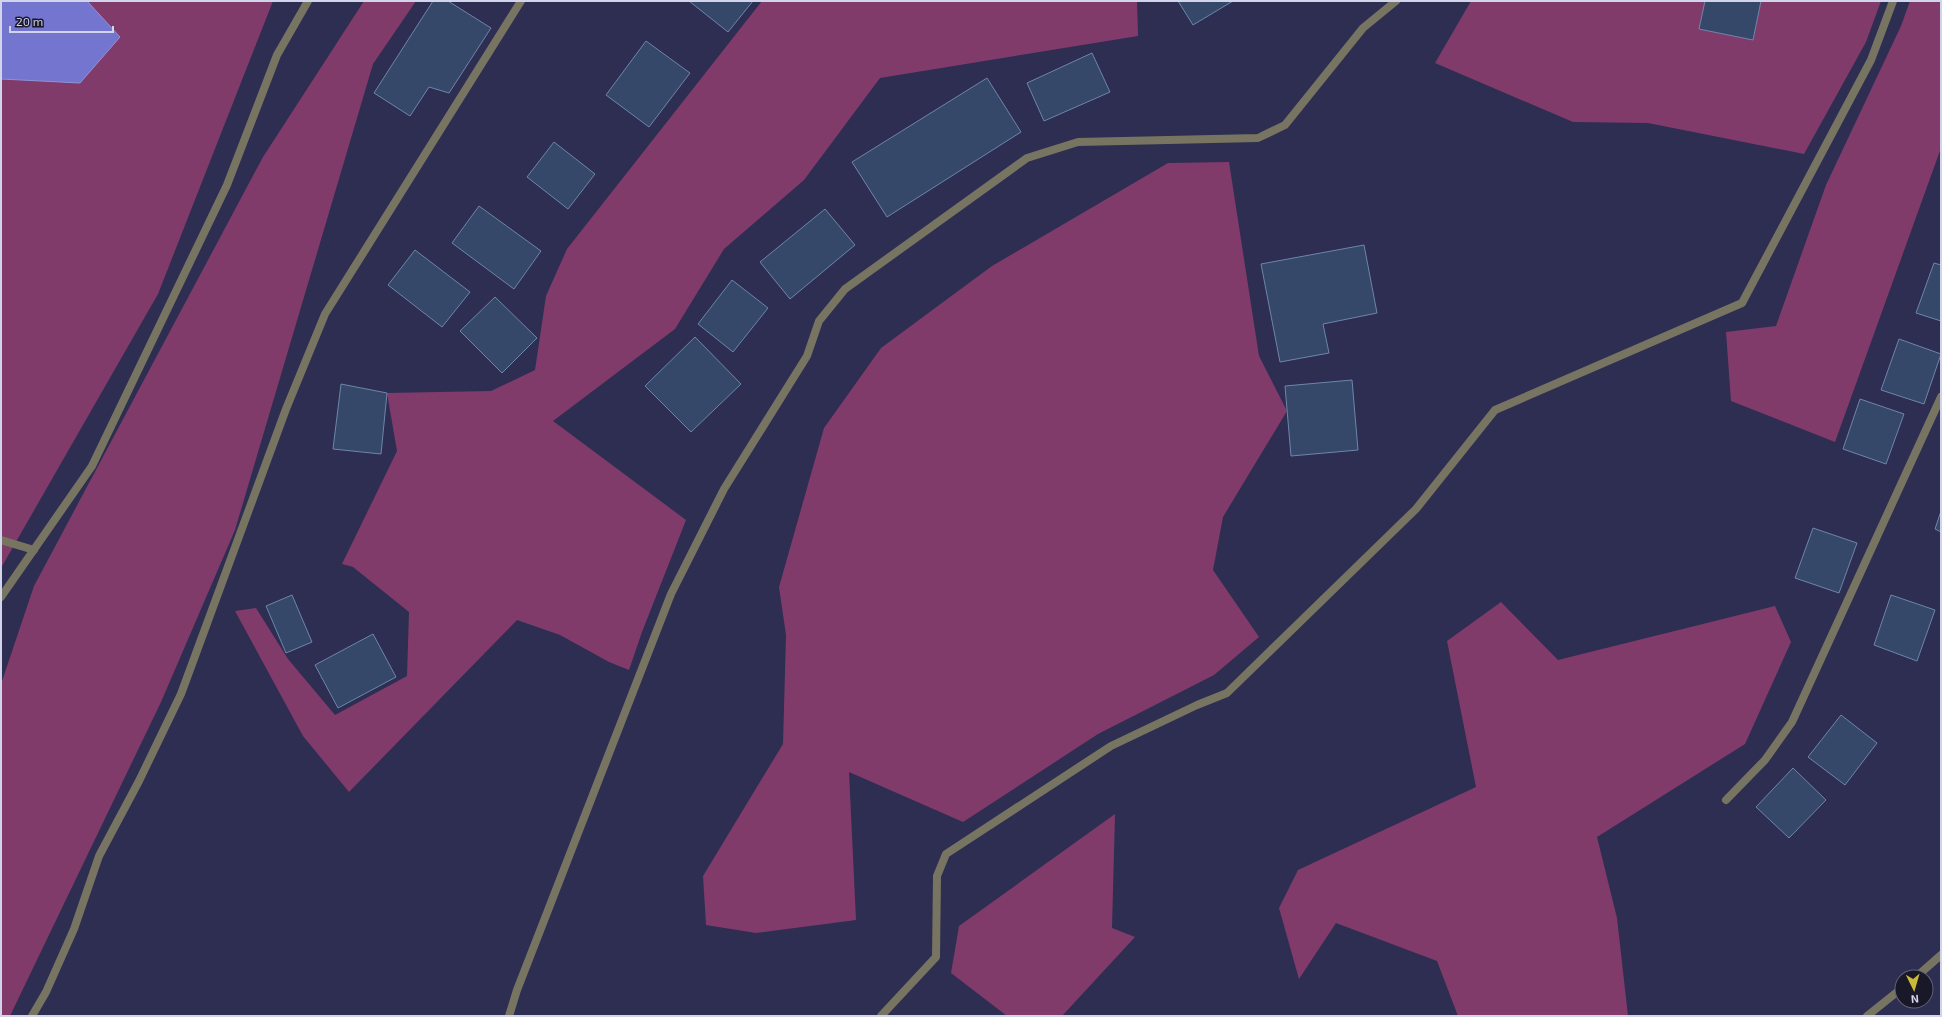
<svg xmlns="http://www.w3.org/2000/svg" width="1942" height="1017" viewBox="0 0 1942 1017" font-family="'Exo 2',sans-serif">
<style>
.green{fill:#813b6b}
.water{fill:#7475cf;stroke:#9092d7}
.building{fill:#35486a;stroke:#6f85ab}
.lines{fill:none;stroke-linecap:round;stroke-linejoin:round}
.minor{stroke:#777562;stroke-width:8}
</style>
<rect width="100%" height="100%" fill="#2d2e51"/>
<!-- green -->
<g class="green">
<path d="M 1,1 L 273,1 L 158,294 L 1,568 Z"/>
<path d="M 364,1 L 416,1 L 373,64 L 235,530 L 161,702 L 10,1016 L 1,1016 L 1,684 L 34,586 L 263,157 Z"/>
<path d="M 762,1 L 1137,1 L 1138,36 L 880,78 L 804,180 L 724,249 L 675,329 L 553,421 L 686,520 L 642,632 L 629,670 L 609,662 L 560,635 L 517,620 L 349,792 L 303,736 L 235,611 L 256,608 L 288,659 L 335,715 L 407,676 L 409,612 L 353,567 L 342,564 L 397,451 L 387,393 L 491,391 L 535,370 L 546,296 L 567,249 Z"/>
<path d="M 1471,1 L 1881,1 L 1866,42 L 1804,154 L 1648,123 L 1573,122 L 1435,63 Z"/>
<path d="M 1910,1 L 1941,1 L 1941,148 L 1835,442 L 1731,401 L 1726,332 L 1776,326 L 1826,185 L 1901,26 Z"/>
<path d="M 1229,162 L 1259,356 L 1287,411 L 1223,517 L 1213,570 L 1259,637 L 1214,675 L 1098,734 L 963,822 L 849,772 L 856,920 L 756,933 L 706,925 L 703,876 L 783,744 L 786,635 L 779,587 L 824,428 L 881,348 L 992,266 L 1168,163 Z"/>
<path d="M 1501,602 L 1558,660 L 1775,606 L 1791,642 L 1745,744 L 1597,837 L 1617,918 L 1628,1016 L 1458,1016 L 1437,961 L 1336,923 L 1299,979 L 1279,908 L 1298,870 L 1476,787 L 1447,641 Z"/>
<path d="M 1115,814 L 1112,928 L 1135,937 L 1062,1016 L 1007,1016 L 951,973 L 959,926 Z"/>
</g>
<!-- water -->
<path class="water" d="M 1,1 L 87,1 L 120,37 L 80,83 L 1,79 Z"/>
<!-- building -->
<g class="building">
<path d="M 433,1 L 448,1 L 491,28 L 449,93 L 429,87 L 410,116 L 374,93 Z"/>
<path d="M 689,1 L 753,1 L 728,32 Z"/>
<path d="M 1178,1 L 1233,1 L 1193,25 Z"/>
<path d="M 1705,1 L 1761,1 L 1753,40 L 1699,29 Z"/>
<path d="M 646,41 L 690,73 L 649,127 L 606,95 Z"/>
<path d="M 1092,53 L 1110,92 L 1044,121 L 1027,83 Z"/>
<path d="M 987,78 L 1021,132 L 887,217 L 852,162 Z"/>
<path d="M 554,142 L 595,174 L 568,209 L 527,177 Z"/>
<path d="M 479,206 L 541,251 L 514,289 L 452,243 Z"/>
<path d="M 825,209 L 855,245 L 790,299 L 760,262 Z"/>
<path d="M 1364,245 L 1377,313 L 1323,324 L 1329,353 L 1280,362 L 1261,264 Z"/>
<path d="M 415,250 L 470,292 L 442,327 L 388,285 Z"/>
<path d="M 1934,263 L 1941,265 L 1941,321 L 1916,313 Z"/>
<path d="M 732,280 L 768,308 L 733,352 L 698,324 Z"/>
<path d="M 495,297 L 537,338 L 502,373 L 460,331 Z"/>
<path d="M 695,337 L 741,384 L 691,432 L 645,386 Z"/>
<path d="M 1899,339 L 1941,354 L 1924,404 L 1881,390 Z"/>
<path d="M 1352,380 L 1358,450 L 1291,456 L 1285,386 Z"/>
<path d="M 341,384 L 387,393 L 381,454 L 333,449 Z"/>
<path d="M 1860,399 L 1904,414 L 1886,464 L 1843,449 Z"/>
<path d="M 1941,511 L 1941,532 L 1935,529 Z"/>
<path d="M 1813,528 L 1857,543 L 1839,593 L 1795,578 Z"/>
<path d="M 292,595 L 312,642 L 286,653 L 266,606 Z"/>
<path d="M 1891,595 L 1935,610 L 1917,661 L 1874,645 Z"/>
<path d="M 373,634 L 396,677 L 338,708 L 315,665 Z"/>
<path d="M 1841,715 L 1877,743 L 1845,785 L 1808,757 Z"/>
<path d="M 1793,768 L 1826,800 L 1789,838 L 1756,807 Z"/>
</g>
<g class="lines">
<!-- minor -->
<g class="minor">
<path d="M 1,540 L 34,550"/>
<path d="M 1,597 L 92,466 L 227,185 L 277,55 L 308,1"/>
<path d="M 1726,800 L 1765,760 L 1792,722 L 1941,397"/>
<path d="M 1916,977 L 1941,955"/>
<path d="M 32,1016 L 46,992 L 74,929 L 99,856 L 139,781 L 181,694 L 286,409 L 325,314 L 521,1"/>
<path d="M 509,1016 L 517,990 L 671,594 L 724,489 L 807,356 L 819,321 L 845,289 L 1027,158 L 1078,142 L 1258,138 L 1285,125 L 1363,28 L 1396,1"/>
<path d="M 881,1016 L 936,957 L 937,876 L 946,854 L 1111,746 L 1197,705 L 1227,693 L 1416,509 L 1495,410 L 1742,303 L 1871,60 L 1893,1"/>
<path d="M 1867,1016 L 1902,988"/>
</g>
</g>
<!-- border -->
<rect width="1942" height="1017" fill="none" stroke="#d2d4eb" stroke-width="4"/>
<!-- north arrow -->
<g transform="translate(1914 989) rotate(175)"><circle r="19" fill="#181828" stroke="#626376"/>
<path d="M0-3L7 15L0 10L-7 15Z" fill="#cbb939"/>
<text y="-6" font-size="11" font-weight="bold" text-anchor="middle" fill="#d2d4eb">N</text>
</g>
<!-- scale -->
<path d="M10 26v6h103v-6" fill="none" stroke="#d2d4eb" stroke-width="2"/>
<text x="16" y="26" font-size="12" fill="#d2d4eb" stroke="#181828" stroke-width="3" paint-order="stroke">20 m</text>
</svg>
